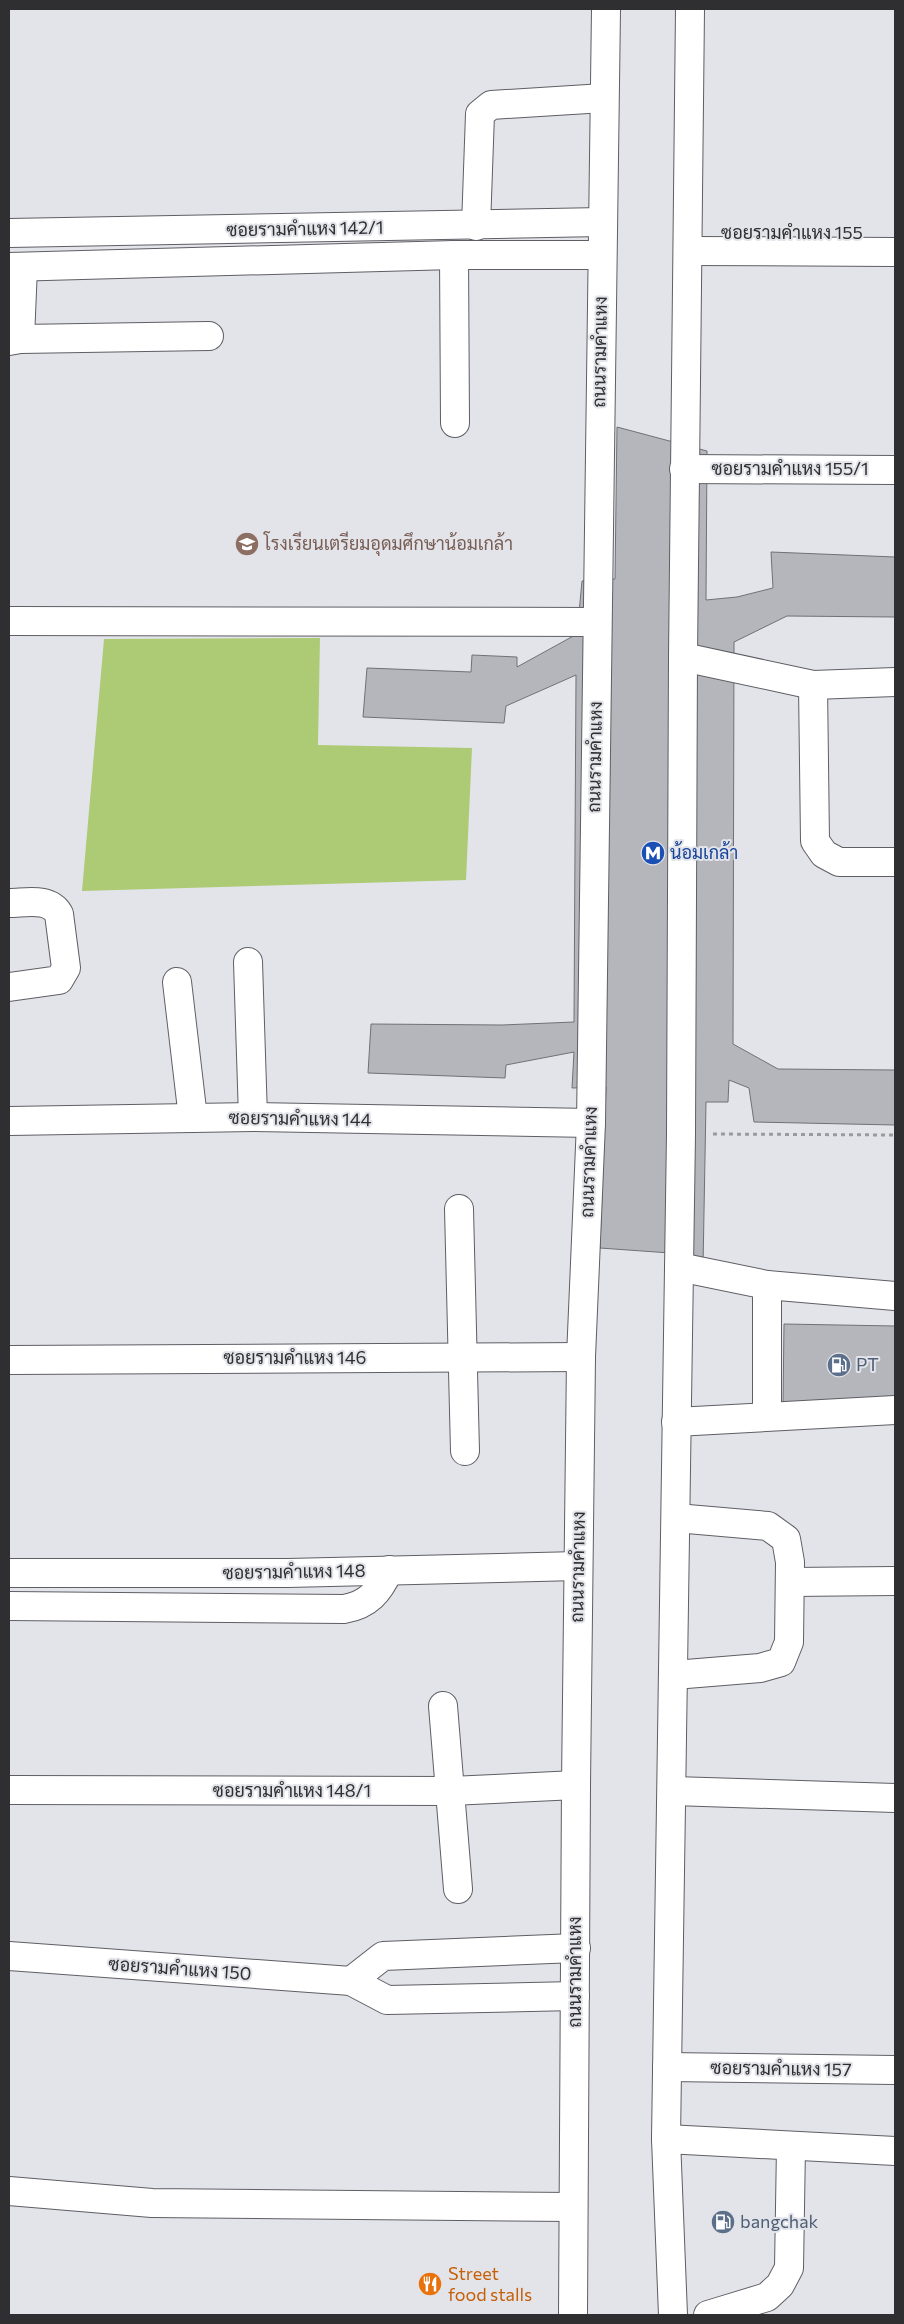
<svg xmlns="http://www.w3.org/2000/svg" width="904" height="2324" viewBox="0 0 904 2324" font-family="Commissioner,Sarabun,sans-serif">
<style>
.green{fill:#accb74}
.building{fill:#b5b6bc;stroke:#707176}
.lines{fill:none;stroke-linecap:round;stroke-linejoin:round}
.minor-casing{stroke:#5e5e64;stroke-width:30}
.major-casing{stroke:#5e5e64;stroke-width:30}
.path{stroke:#9a9a9f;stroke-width:3;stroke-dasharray:4 4;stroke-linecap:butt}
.minor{stroke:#fff;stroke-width:28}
.major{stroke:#fff;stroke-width:28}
.labels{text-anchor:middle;stroke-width:4;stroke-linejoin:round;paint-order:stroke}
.street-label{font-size:18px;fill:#2f2f32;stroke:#e3e4ea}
.education-label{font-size:18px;fill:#785e54;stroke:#e3e4ea;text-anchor:start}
.transit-label{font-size:18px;fill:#164399;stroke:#e3e4ea;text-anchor:start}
.service-label{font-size:18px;fill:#4e5e75;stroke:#e3e4ea;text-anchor:start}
.food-label{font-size:18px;fill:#c56008;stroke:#e3e4ea;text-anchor:start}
</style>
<rect width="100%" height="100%" fill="#e3e4ea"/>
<!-- green -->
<path class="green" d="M 320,638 L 318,745 L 472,748 L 466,880 L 82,891 L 104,639 Z"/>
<!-- building -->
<g class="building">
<path d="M 617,427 L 707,451 L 706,600 L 737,597 L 773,588 L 771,552 L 895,557 L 895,617 L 787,616 L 734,642 L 733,1044 L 778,1069 L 895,1070 L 895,1125 L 754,1122 L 749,1088 L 729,1080 L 728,1102 L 706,1102 L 703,1267 L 670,1253 L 600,1248 L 606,1087 L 572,1088 L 574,1052 L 506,1065 L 505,1078 L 368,1073 L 371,1024 L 502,1025 L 574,1022 L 576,675 L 506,706 L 504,723 L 363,717 L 367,668 L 471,672 L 472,655 L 517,657 L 517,667 L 577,634 L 582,581 L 615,579 Z"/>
<path d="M 784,1324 L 895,1326 L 895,1405 L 783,1404 Z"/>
</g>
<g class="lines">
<!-- minor casing -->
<g class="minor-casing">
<g id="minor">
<path d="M 476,226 L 480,114 L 491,105 L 604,98"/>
<path d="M 9,233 L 602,222"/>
<path d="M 688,251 L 895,252"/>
<path d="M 454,255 L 455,423"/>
<path d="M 9,267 L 454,255 L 601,255"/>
<path d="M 20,339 L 209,336"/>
<path d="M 9,341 L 20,339 L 23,267"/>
<path d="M 684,469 L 895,470"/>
<path d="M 9,621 L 597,622"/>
<path d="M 683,657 L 813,685 L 815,841 L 824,854 L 839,862 L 895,862"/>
<path d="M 813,685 L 895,682"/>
<path d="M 9,903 C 26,903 49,897 59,914 L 66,968 L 59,980 L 9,987"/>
<path d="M 248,962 L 253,1117"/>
<path d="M 177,982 L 193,1118"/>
<path d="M 9,1121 L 253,1117 L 591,1123"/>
<path d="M 459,1209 L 465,1451"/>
<path d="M 679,1267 L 767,1285 L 895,1296"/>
<path d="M 9,1360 L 581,1357"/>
<path d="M 767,1416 L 767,1285"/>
<path d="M 676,1422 L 895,1410"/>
<path d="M 9,1573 L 288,1573 L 578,1566"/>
<path d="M 790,1582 L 895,1581"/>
<path d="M 9,1606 L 344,1609 C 368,1605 379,1592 389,1570"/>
<path d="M 674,1675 L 760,1668 L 781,1662 L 789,1642 L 790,1562 L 786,1539 L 768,1526 L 676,1518"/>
<path d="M 443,1706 L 458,1889"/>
<path d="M 9,1790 L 451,1791 L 576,1785"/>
<path d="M 673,1791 L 895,1798"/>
<path d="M 9,1956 L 351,1981"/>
<path d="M 575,1996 L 387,2000 L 351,1981 L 383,1956 L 576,1948"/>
<path d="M 667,2067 L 895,2070"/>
<path d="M 666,2139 L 895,2151"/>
<path d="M 9,2191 L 152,2203 L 573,2207"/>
<path d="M 708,2315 L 767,2297 L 780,2285 L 789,2268 L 791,2146"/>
</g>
</g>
<!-- major casing -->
<g class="major-casing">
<g id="major">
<path d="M 573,2315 L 576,1785 L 581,1357 L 591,1123 L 606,9"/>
<path d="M 673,2315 L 666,2139 L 681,1134 L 683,657 L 690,9"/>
</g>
</g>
<!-- path -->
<path class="path" d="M 713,1134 L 895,1135"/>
<!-- minor -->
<use href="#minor" class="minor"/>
<!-- major -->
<use href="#major" class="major"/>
</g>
<!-- icons -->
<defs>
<g id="school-disc" transform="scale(1.25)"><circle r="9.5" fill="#8d6e63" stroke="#e3e4ea"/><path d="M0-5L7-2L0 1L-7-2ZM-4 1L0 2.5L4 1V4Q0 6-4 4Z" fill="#fff"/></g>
<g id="metro-disc" transform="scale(1.25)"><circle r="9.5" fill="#1a4fb4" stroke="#e3e4ea"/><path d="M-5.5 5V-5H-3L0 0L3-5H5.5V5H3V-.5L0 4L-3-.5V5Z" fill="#fff"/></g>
<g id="fuel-disc" transform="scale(1.25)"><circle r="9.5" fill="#5c6f8a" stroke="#e3e4ea"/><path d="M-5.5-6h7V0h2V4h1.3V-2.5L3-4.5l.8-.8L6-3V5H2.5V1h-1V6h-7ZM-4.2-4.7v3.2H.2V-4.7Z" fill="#fff"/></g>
<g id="restaurant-disc" transform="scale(1.25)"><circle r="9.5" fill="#e8710a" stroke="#e3e4ea"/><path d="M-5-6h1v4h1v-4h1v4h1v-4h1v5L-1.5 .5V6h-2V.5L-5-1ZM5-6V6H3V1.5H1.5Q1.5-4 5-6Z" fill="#fff"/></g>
</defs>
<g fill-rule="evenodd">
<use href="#school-disc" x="247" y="544"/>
<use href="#metro-disc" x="653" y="853"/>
<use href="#fuel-disc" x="839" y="1365"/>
<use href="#fuel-disc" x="723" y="2222"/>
<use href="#restaurant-disc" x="430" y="2284"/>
</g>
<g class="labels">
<!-- street labels -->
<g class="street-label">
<text transform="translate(305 229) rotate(-1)" y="6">ซอยรามคำแหง 142/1</text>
<text x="792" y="239">ซอยรามคำแหง 155</text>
<text transform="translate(600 352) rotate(-89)" y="6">ถนนรามคำแหง</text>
<text x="790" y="475">ซอยรามคำแหง 155/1</text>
<text transform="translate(595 757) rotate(-89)" y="6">ถนนรามคำแหง</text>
<text transform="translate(300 1119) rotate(1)" y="6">ซอยรามคำแหง 144</text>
<text transform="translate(589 1162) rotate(-88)" y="6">ถนนรามคำแหง</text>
<text x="295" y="1364">ซอยรามคำแหง 146</text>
<text transform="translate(578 1567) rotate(-89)" y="6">ถนนรามคำแหง</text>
<text transform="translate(294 1572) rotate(-1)" y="6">ซอยรามคำแหง 148</text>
<text x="292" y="1797">ซอยรามคำแหง 148/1</text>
<text transform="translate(180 1969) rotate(4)" y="6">ซอยรามคำแหง 150</text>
<text transform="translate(575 1972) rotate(-90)" y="6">ถนนรามคำแหง</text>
<text transform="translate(781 2069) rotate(1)" y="6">ซอยรามคำแหง 157</text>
</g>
<!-- education labels -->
<g class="education-label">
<text x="264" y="550">โรงเรียนเตรียมอุดมศึกษาน้อมเกล้า</text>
</g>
<!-- transit labels -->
<g class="transit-label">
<text x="670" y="859">น้อมเกล้า</text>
</g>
<!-- service labels -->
<g class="service-label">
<text x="856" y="1371">PT</text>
<text x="740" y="2228">bangchak</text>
</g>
<!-- food labels -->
<g class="food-label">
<text x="448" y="2280">Street<tspan x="448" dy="21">food stalls</tspan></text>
</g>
</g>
<!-- border -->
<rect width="904" height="2324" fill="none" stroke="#2f2f32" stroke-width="20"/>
</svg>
